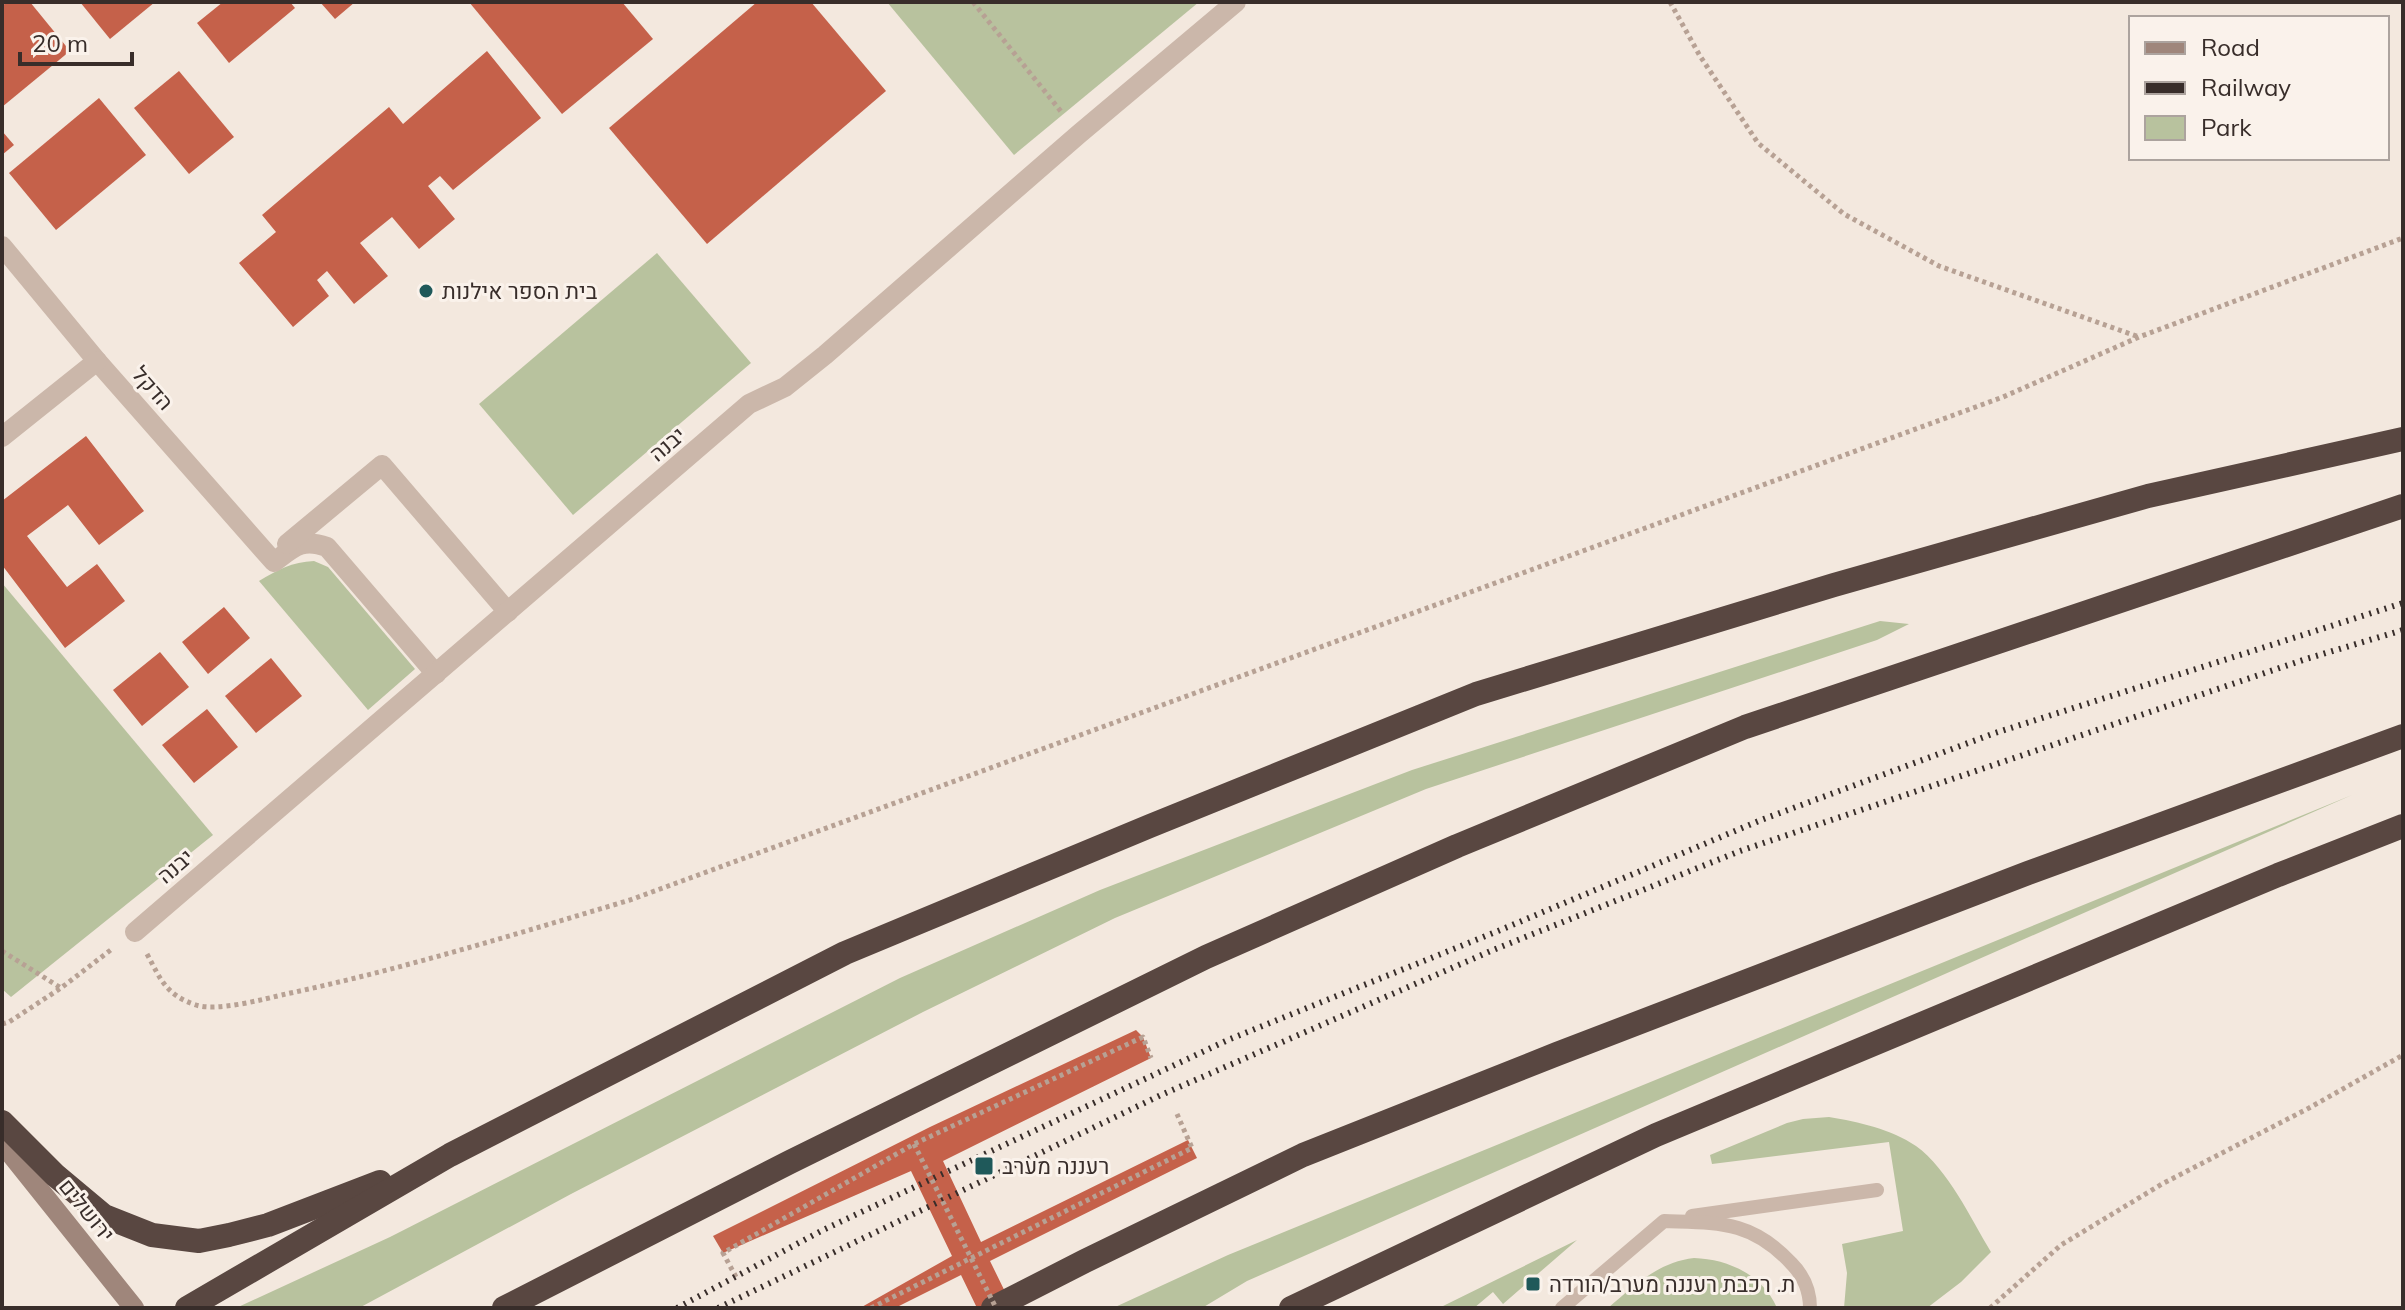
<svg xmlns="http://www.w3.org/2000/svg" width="2405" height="1310" viewBox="0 0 2405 1310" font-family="Mulish,Heebo,sans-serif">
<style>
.green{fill:#b8c29e}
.building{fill:#c5614a}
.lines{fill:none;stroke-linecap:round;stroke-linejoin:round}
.path{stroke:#b7a194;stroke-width:5;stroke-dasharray:4 4;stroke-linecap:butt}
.lane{stroke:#cbb7aa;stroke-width:14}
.street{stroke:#cbb7aa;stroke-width:20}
.secondary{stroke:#9f867b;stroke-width:20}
.highway{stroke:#594741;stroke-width:24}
.rail{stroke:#382d2a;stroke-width:6;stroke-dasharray:2 6;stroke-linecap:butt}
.path-bridge{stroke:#b7a194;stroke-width:5;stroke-dasharray:4 4;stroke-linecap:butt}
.poi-dot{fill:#1f595a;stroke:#faf2eb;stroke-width:3}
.labels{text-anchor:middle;stroke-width:6;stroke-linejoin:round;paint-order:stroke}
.poi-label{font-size:22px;fill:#382d2a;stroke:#faf2eb;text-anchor:start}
.street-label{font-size:22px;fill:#382d2a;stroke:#faf2eb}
</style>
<rect width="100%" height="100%" fill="#f3e8de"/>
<!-- green -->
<g class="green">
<path d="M 887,2 L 1199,2 L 1014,155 Z"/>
<path d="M 657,253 L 751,363 L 573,515 L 479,404 Z"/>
<path d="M 314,561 L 328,567 L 415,669 L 368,710 L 259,581 C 277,570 292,562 314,561 Z"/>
<path d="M 2,583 L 213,835 L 11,997 L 2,989 Z"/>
<path d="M 1880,621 L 1909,624 L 1877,640 L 1426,789 L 1115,918 L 923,1012 L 571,1194 L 359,1308 L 236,1308 L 390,1237 L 900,978 L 1100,890 L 1412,770 Z"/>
<path d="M 2352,795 L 1247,1281 L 1202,1308 L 1113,1308 L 1228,1255 Z"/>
<path d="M 1829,1117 C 1859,1122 1891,1129 1916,1146 C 1948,1169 1971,1219 1991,1252 L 1961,1282 L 1927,1308 L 1844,1308 L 1847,1273 L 1842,1244 L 1903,1231 L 1889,1142 L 1712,1164 L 1710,1155 L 1787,1123 L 1803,1119 Z"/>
<path d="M 1577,1240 L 1503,1304 L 1493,1292 L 1474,1308 L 1439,1308 Z"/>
<path d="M 1694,1258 C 1728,1259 1763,1275 1777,1308 L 1608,1308 C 1634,1286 1658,1262 1694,1258 Z"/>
</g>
<!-- building -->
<g class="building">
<path d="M 7,2 L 30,2 L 70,51 L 2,107 L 2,6 Z"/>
<path d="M 80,2 L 155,2 L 110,39 Z"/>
<path d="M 223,2 L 290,2 L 295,8 L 229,63 L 197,23 Z"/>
<path d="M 320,2 L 355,2 L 335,19 Z"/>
<path d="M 469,2 L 622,2 L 653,39 L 562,114 Z"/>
<path d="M 757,2 L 811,2 L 886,91 L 707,244 L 609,128 Z"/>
<path d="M 487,51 L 541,118 L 453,190 L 440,176 L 428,186 L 455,219 L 419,249 L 392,217 L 360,243 L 388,276 L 354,304 L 327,271 L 317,280 L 329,296 L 293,327 L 239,263 L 276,232 L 262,215 L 389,107 L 403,124 Z"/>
<path d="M 179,71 L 234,137 L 189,174 L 134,108 Z"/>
<path d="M 99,98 L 146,155 L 56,230 L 9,173 Z"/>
<path d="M 2,131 L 14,145 L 2,155 Z"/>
<path d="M 86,436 L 144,511 L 99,545 L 68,505 L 27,536 L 67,587 L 97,564 L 125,601 L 65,648 L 2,565 L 2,501 Z"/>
<path d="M 224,607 L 250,638 L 208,674 L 182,642 Z"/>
<path d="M 160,652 L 189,687 L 142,726 L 113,690 Z"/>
<path d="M 271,658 L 302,696 L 256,733 L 225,696 Z"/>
<path d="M 207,709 L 238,747 L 194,783 L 162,745 Z"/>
<path d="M 1136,1030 L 1143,1037 L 1151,1058 L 943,1161 L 981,1242 L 1188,1140 L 1197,1158 L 990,1261 L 1013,1308 L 977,1308 L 961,1275 L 895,1308 L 860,1308 L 952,1256 L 911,1171 L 723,1253 L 713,1236 L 930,1127 Z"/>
</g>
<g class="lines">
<!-- path -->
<g class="path">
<path d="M 973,2 L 1063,114"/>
<path d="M 1670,2 L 1700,56 L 1758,143 L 1844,214 L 1939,266 L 2139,337"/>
<path d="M 2,951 L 61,988 L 112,949"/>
<path d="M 147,954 C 161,980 166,995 196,1005 C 217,1012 264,999 286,994 C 403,969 516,934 630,900 L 2003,397 L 2139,337 L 2403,238"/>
<path d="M 2,1024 L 9,1022 L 61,988"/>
<path d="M 736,1277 L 723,1253 L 914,1144 L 1143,1037 L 1151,1058"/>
<path d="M 871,1308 L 1192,1148 L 1177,1114"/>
<path d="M 1990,1308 L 2061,1245 L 2162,1184 L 2309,1108 L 2403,1055"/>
</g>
<!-- lane -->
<g class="lane">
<path d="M 1692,1216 L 1877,1190"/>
<path d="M 1562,1308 L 1664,1221 C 1718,1223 1751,1220 1791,1263 C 1803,1275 1810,1291 1810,1308"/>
</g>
<!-- street -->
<g class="street">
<path d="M 2,246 L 97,361 L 274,562 C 294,547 302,538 327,547 L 436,674"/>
<path d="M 2,437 L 97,361"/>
<path d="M 287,544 L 382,465 L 508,612"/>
<path d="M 135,932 L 749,404 L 785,387 L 825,355 L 1079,134 L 1236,2"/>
</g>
<!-- secondary -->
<path class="secondary" d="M 2,1143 L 134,1308"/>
<!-- highway -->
<g class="highway">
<path d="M 2,1122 L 55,1175 L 104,1216 L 152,1235 L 199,1241 L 229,1235 L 268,1225 L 380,1182"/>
<path d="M 187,1308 L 450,1155 L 845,953 L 1150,826 L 1476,694 L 1834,585 L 2148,496 L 2403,439"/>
<path d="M 504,1308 L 790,1162 L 1206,957 L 1457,846 L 1745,727 L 2403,506"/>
<path d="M 993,1308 L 1085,1261 L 1303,1155 L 1557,1054 L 2028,873 L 2403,736"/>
<path d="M 1291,1308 L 1656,1135 L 2278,875 L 2403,826"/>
</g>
<!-- rail -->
<g class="rail">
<path d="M 677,1308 L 823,1230 L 1230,1039 L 1498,931 L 1761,820 L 1995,733 L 2403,603"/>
<path d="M 718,1308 L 1161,1095 L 1493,950 L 1740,851 L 2306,659 L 2403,630"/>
</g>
<!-- path-bridge -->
<path class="path-bridge" d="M 914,1144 L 996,1308"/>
</g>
<!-- markers -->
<g class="poi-dot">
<circle cx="426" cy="291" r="8"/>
<rect x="974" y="1156" width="20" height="20" rx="4"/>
<rect x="1525" y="1276" width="16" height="16" rx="4"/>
</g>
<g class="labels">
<!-- poi labels -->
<g class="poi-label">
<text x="442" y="299">בית הספר אילנות</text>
<text x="1002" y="1174">רעננה מערב</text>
<text x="1549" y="1292">ת. רכבת רעננה מערב/הורדה</text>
</g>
<!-- street labels -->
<g class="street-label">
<text transform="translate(153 388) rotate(49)" y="8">הדקל</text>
<text transform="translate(667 444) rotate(-41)" y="8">יבנה</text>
<text transform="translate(175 866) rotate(-41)" y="8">יבנה</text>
<text transform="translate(87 1210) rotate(51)" y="8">ירושלים</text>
</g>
</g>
<!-- border -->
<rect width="2405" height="1310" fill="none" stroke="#382d2a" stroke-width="8"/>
<!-- legend -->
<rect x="2129" y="16" width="260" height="144" fill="#faf2eb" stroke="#aca39e" stroke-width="2"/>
<rect x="2145" y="42" width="40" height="12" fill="#9f867b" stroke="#aca39e" stroke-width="2"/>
<text x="2201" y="56" font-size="24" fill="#382d2a">Road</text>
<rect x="2145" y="82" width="40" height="12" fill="#382d2a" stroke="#aca39e" stroke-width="2"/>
<text x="2201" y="96" font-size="24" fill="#382d2a">Railway</text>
<rect x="2145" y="116" width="40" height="24" fill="#b8c29e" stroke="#aca39e" stroke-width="2"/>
<text x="2201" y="136" font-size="24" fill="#382d2a">Park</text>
<!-- scale -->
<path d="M20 52v12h112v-12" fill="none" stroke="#382d2a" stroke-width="4"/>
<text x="32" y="52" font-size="24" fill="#382d2a" stroke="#faf2eb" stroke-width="6" paint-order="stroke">20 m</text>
</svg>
